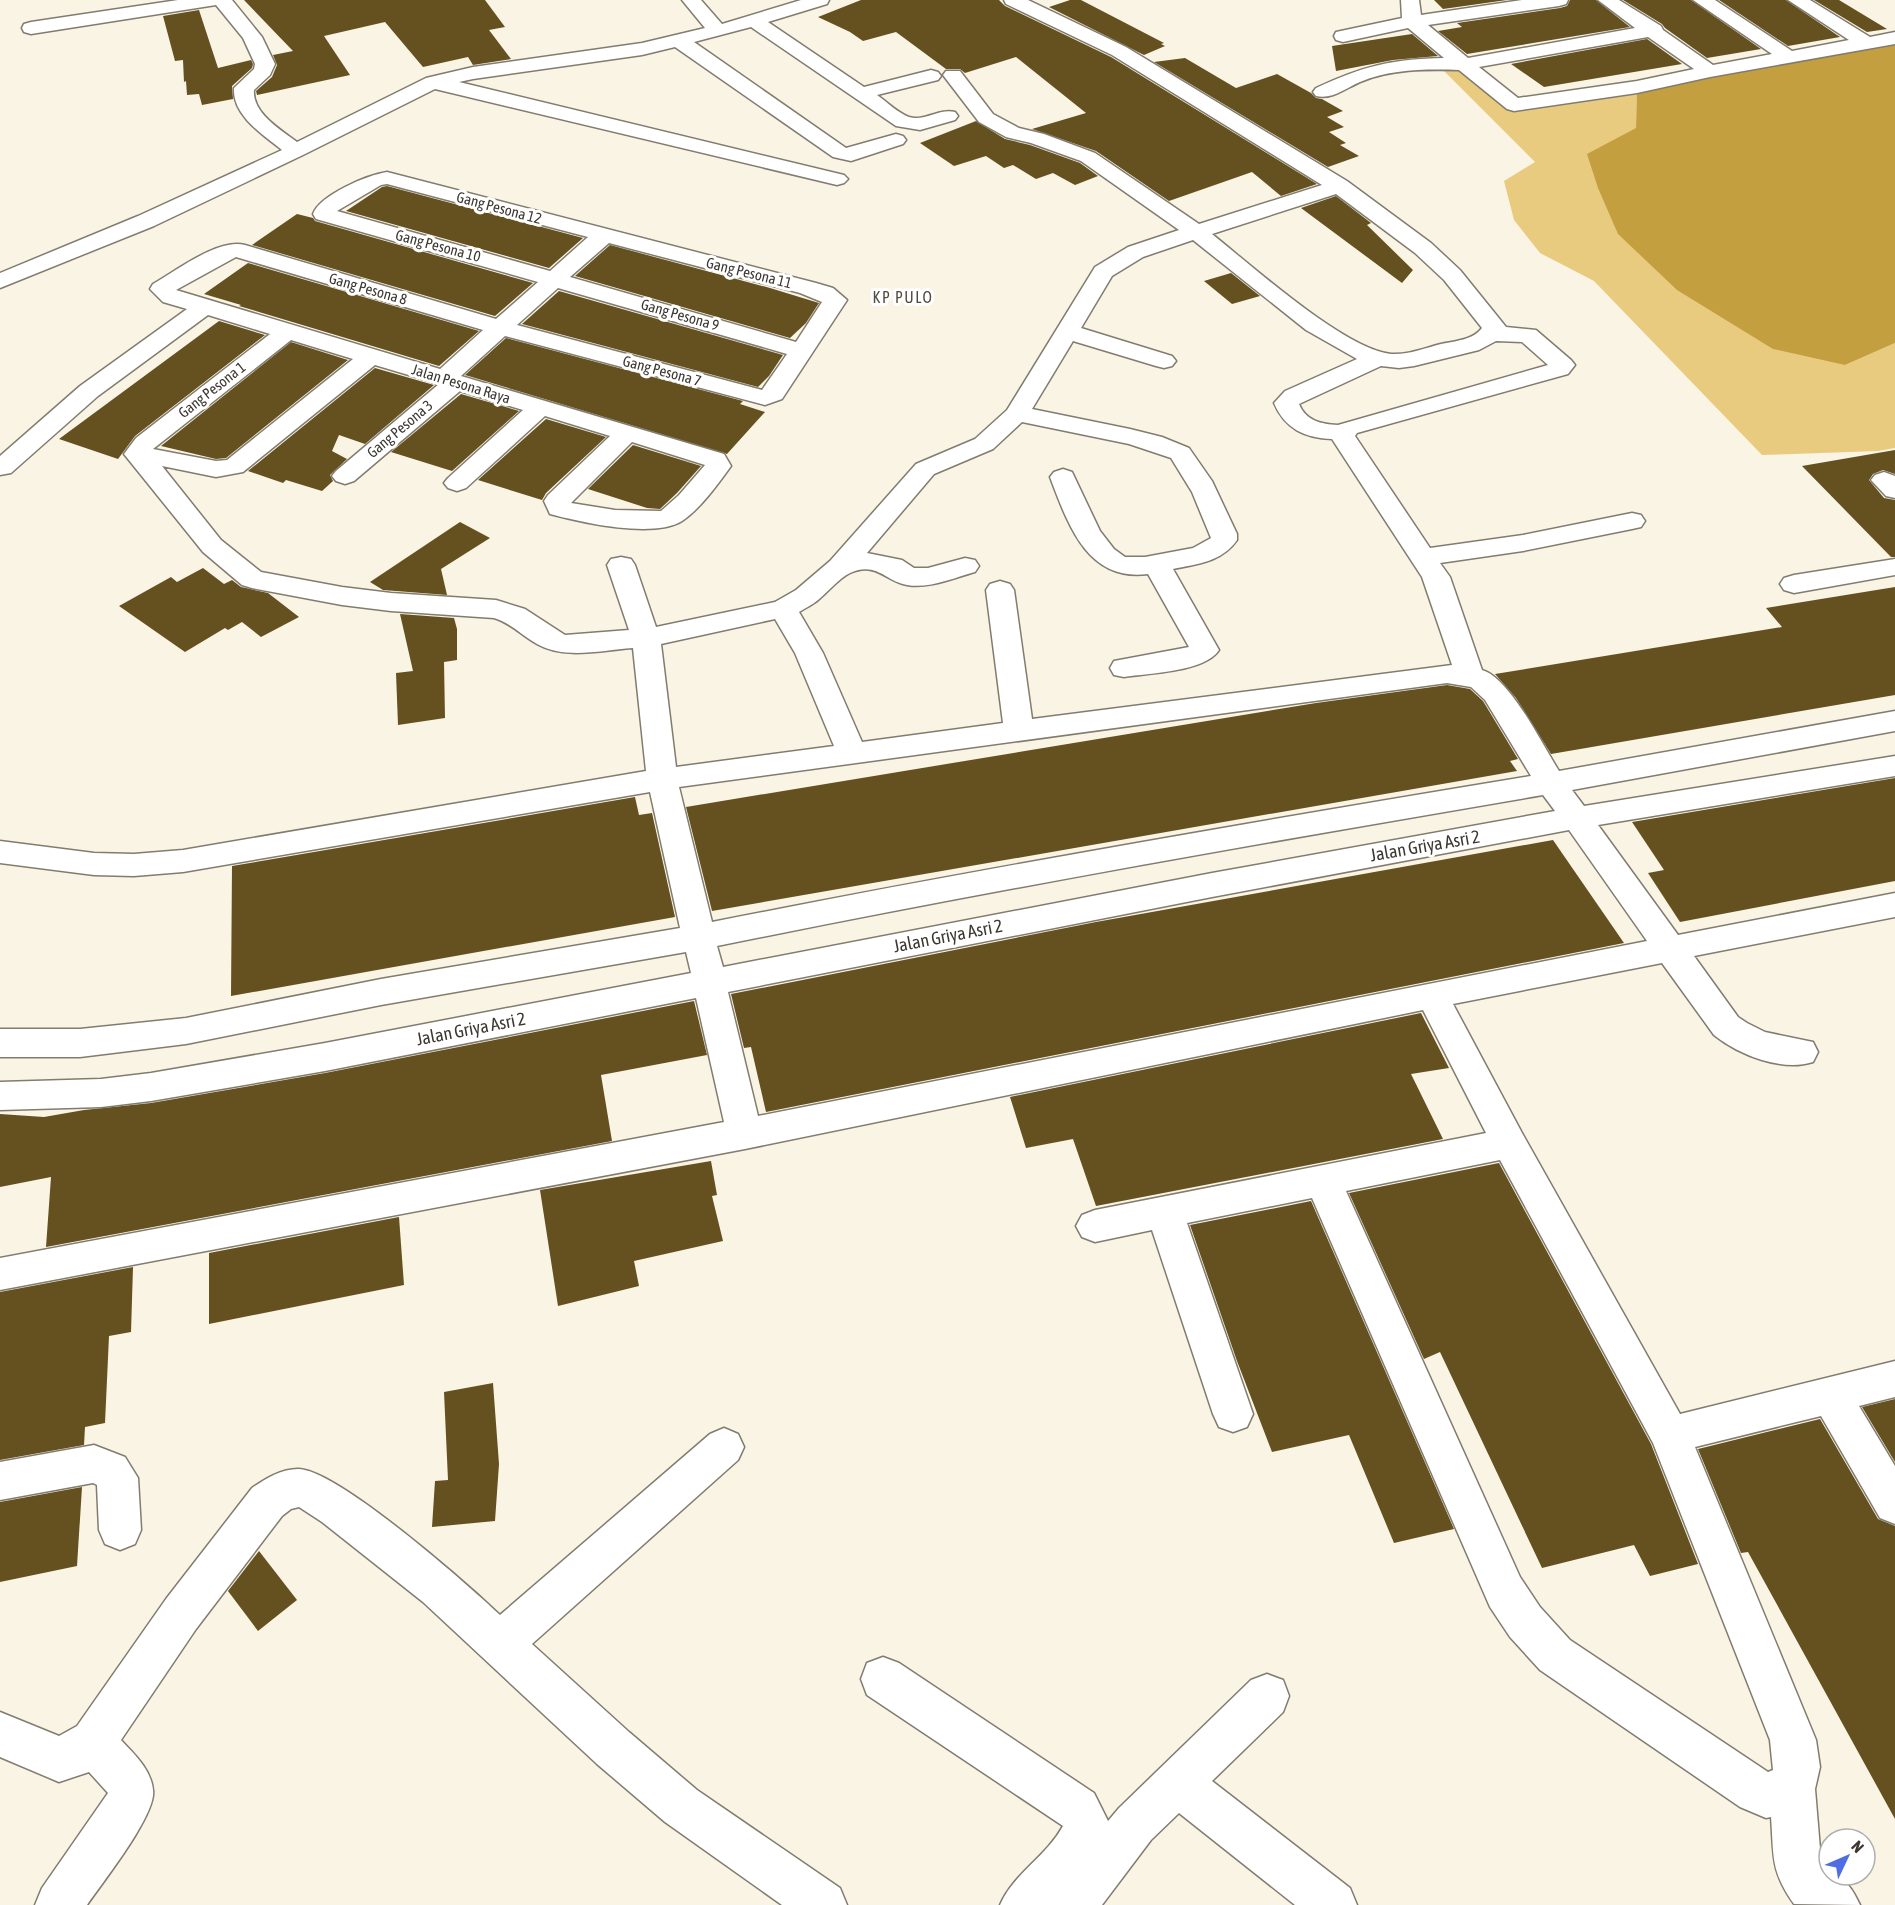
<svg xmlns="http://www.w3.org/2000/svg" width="1895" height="1905" viewBox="0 0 1895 1905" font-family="'Asap Condensed',sans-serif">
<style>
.green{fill:#e9cb80}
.water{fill:#c39f3f}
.building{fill:#64511f}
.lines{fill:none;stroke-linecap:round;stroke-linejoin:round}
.minor-casing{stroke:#817c6e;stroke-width:3}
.minor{fill:#fff;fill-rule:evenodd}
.labels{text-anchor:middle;stroke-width:6;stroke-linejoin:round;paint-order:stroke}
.far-street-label{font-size:15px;fill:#3b3832;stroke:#fff}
.far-neighbourhood-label{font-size:16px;letter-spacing:1.5px;fill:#514b3f;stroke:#fff}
.street-label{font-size:18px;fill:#3b3832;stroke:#fff}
</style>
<rect width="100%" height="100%" fill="#faf4e5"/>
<!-- green -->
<path class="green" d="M 1436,63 L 1464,64 L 1514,105 L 1637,87 L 1636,128 L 1845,365 L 1895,343 L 1895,448 L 1878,451 L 1762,455 L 1594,281 L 1540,253 L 1514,220 L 1504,181 L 1535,162 Z"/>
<!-- water -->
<path class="water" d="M 1887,40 L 1895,45 L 1895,343 L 1845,365 L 1773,349 L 1677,290 L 1618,234 L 1598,188 L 1587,154 L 1636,128 L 1637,87 Z"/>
<!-- building -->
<g class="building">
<path d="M 244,0 L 485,0 L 505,27 L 489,30 L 511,59 L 473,65 L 468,57 L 423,67 L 385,22 L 324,36 L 350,75 L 257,95 L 256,91 L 272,77 L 277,65 L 273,55 L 293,51 Z"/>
<path d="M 861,0 L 999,0 L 1005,6 L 1111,57 L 1317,184 L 1281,196 L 1252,172 L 1169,201 L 1096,151 L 1032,129 L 1086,113 L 1016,57 L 965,73 L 960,69 L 946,69 L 896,32 L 863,41 L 850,32 L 818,17 Z"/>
<path d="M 1070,0 L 1081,0 L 1164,43 L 1161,44 L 1165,46 L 1144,55 L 1049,7 Z"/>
<path d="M 1434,0 L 1507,0 L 1443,9 Z"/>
<path d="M 1570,0 L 1596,0 L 1630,27 L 1467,54 L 1438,31 L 1462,27 L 1457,23 L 1560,8 L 1567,6 Z"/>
<path d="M 1623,0 L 1691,0 L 1761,49 L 1707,58 L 1665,28 L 1662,24 Z"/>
<path d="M 1719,0 L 1786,0 L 1840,37 L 1788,46 Z"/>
<path d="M 1814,0 L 1839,0 L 1887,29 L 1867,32 Z"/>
<path d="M 199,10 L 218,68 L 251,60 L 253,64 L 252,68 L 232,86 L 233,99 L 202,105 L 199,94 L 187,95 L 186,81 L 184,82 L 183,60 L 175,61 L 163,16 Z"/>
<path d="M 1412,34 L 1438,56 L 1393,60 L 1336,71 L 1332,46 Z"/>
<path d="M 1647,39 L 1682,64 L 1544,87 L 1511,64 Z"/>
<path d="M 1185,58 L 1236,88 L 1277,74 L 1311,93 L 1316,98 L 1322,99 L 1343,111 L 1327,117 L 1344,127 L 1329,132 L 1346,143 L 1340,145 L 1359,156 L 1328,167 L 1154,62 Z"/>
<path d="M 976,121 L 1005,139 L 1030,145 L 1080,163 L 1098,176 L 1075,185 L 1053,173 L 1036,179 L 1013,165 L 1004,168 L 986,156 L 954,166 L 920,143 Z"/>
<path d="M 387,186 L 583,238 L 549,268 L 346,211 L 382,187 Z"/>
<path d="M 1336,196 L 1371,223 L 1367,225 L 1413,270 L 1402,283 L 1301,208 Z"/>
<path d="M 297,214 L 313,218 L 315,221 L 533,283 L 495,316 L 252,245 Z"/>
<path d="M 610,245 L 770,288 L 819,303 L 806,323 L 790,338 L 575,276 Z"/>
<path d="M 248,263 L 479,331 L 439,366 L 239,306 L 241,305 L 204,294 Z"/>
<path d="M 1231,273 L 1260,296 L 1232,304 L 1204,281 Z"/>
<path d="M 559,291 L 783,355 L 769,376 L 758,387 L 522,324 Z"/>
<path d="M 219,321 L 265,335 L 135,436 L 118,459 L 59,439 Z"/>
<path d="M 506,338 L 743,401 L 740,404 L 765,412 L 727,454 L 465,375 Z"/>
<path d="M 291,342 L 348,360 L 226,458 L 216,459 L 161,446 Z"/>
<path d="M 375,368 L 434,385 L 365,444 L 339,435 L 332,451 L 347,459 L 330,475 L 333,481 L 322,491 L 286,480 L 283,483 L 248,471 Z"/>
<path d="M 461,394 L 519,411 L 452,471 L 391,452 Z"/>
<path d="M 546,419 L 606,437 L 546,493 L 542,500 L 478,480 Z"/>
<path d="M 633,445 L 701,466 L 677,493 L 660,509 L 647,508 L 588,489 Z"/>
<path d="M 1895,450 L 1895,474 L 1883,470 L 1873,474 L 1869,480 L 1884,498 L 1895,500 L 1895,557 L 1891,557 L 1802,466 Z"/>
<path d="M 460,522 L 490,538 L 441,569 L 447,595 L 383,590 L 370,582 Z"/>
<path d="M 203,568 L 224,584 L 232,580 L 241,587 L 268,593 L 299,617 L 261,637 L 242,622 L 228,630 L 225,628 L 185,652 L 119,606 L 171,577 L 177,582 Z"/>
<path d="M 1895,587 L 1895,695 L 1551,754 L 1516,698 L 1495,674 L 1782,627 L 1766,608 Z"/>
<path d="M 400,614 L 454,618 L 457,629 L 457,660 L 444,662 L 445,718 L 398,725 L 396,673 L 413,671 Z"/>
<path d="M 1447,685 L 1470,689 L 1483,701 L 1518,759 L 1510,761 L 1517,771 L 712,911 L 686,807 L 1316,703 Z"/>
<path d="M 1895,778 L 1895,881 L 1680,922 L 1648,873 L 1664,870 L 1632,822 Z"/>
<path d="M 635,797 L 639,815 L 652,813 L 675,917 L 231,996 L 232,866 Z"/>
<path d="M 1553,840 L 1624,943 L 766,1112 L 751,1047 L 744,1048 L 731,994 L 1096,922 Z"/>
<path d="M 694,1001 L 707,1055 L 601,1075 L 612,1141 L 46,1247 L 51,1177 L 0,1187 L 0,1114 L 44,1117 L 84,1110 L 151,1103 L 325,1073 Z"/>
<path d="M 1421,1013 L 1449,1068 L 1411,1074 L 1443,1139 L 1096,1206 L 1073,1139 L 1026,1148 L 1010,1097 Z"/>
<path d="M 711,1161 L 717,1195 L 712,1196 L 723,1241 L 634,1261 L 639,1286 L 558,1306 L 540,1190 Z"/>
<path d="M 1499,1163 L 1651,1444 L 1698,1564 L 1650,1576 L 1634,1545 L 1542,1568 L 1440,1352 L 1424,1359 L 1349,1193 Z"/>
<path d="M 1311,1201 L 1454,1529 L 1394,1543 L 1349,1435 L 1272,1452 L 1237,1361 L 1190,1225 Z"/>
<path d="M 399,1217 L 404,1285 L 209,1324 L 209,1253 Z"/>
<path d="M 133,1267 L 131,1332 L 109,1336 L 105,1423 L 85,1427 L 84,1445 L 0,1460 L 0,1292 Z"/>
<path d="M 493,1383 L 499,1464 L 495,1521 L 432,1527 L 435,1481 L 448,1480 L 444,1392 Z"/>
<path d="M 1895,1399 L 1895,1462 L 1862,1407 Z"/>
<path d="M 1820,1419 L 1878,1519 L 1895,1526 L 1895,1819 L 1748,1552 L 1741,1553 L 1698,1449 Z"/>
<path d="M 82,1487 L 77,1566 L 0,1582 L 0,1502 Z"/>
<path d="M 259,1551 L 297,1600 L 258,1631 L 228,1591 Z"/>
</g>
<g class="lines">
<!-- minor casing -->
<g class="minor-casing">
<g id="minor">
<path d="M 178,0 L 232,0 L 262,37 L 275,64 L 270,75 L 254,90 C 252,113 281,130 297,142 L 426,78 L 473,67 L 642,43 L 705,28 L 682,0 L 701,0 L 722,24 L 801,0 L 829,0 L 827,4 L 768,22 L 864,87 L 931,70 L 938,72 L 941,76 L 938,80 L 877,95 C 887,102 898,113 909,117 C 924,122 939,108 955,112 L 958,116 L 955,120 L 920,130 L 896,126 L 751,27 L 694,42 L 846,148 L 896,134 L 903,136 L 906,140 L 903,144 L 851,161 L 833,157 L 675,47 L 642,55 L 473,79 L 459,82 L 844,175 L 848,179 L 844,183 L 837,185 L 435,89 L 303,155 L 154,226 L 0,288 L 0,273 L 138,216 L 282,150 C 263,135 232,115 234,88 L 254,69 L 255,64 L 243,38 L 216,5 L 31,34 L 24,32 L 22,28 L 24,24 L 31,22 Z"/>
<path d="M 1004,0 L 1028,0 L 1126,47 L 1347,181 L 1431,243 L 1460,270 L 1506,327 L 1536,330 L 1571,360 L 1575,365 L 1568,374 L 1357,433 L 1355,436 L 1430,548 L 1523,535 L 1632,513 L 1641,515 L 1645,521 L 1641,527 L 1632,529 L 1523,551 L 1440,563 L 1450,577 L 1482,670 C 1510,678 1543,746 1559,771 L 1895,711 L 1895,731 L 1572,790 L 1584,806 L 1895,756 L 1895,776 L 1598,825 L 1678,935 L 1895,893 L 1895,917 L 1694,956 L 1738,1017 L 1747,1023 L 1765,1032 L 1813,1042 L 1818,1052 L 1813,1062 C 1782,1072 1739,1055 1714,1035 L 1662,963 L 1453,1004 L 1522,1133 L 1680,1414 L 1895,1361 L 1895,1397 L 1859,1406 L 1895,1466 L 1895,1524 L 1880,1518 L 1821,1416 L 1695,1447 L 1816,1740 L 1820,1767 L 1815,1789 L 1821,1861 L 1829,1871 L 1829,1875 C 1845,1875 1854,1892 1860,1905 L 1794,1904 C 1770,1870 1774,1856 1771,1817 L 1766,1818 L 1740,1807 L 1540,1670 L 1510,1637 L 1490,1607 L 1312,1198 L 1187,1223 L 1253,1414 L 1247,1427 L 1233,1432 L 1219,1427 L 1213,1414 L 1152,1230 L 1095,1242 L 1082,1237 L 1076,1226 L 1082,1215 L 1095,1210 L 1486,1133 L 1423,1010 L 745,1149 L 0,1290 L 0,1258 L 724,1122 L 696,998 L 325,1071 L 151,1101 L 101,1107 L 0,1110 L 0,1082 L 101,1079 L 151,1073 L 325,1043 L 691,973 L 686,952 L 381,1005 L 186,1044 L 80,1057 L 0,1057 L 0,1029 L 80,1029 L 186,1018 L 381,979 L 680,928 L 650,792 L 183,872 L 134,876 L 94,875 L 0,863 L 0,841 L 94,853 L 134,854 L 183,850 L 646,771 L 633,648 C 602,650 565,660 537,644 C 522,636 511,623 494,618 L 391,611 L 342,605 L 252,588 L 242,585 L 203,552 L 124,454 L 136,438 L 270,334 L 208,315 L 98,396 L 11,473 L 0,475 L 0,456 L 80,386 L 187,309 L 163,302 L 150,289 L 153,284 C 176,271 218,238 245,245 L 496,319 L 538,282 L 316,219 L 313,214 C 320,195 367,175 387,172 L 816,283 L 833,288 L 847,300 L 782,399 L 765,405 L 505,336 L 461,376 L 724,454 L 731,466 C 718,484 700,509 682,521 C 653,539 580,522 550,514 L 544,501 L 548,495 L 610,436 L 545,416 L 466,488 L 457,491 L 448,488 L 444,483 L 448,478 L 523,410 L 460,391 L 354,481 L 345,484 L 336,481 L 332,476 L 336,471 L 439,384 L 375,365 L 243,472 L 216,477 L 162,466 L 221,540 L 261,572 L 342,587 L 391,593 L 496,600 L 525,609 L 565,635 L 629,630 L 607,565 L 611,559 L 621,557 L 631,559 L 635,565 L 656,627 L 775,602 L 796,590 L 830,561 L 916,464 L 975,439 L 1007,410 L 1095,267 L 1128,247 L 1179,230 L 1081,161 L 1031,143 L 1006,137 L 979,122 L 943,75 L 946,71 L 960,71 L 993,114 L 1019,128 L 1044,134 L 1095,153 L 1199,224 L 1322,185 L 1112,55 L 1006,4 ZM 387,184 L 588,237 L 550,271 L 337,211 L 381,185 ZM 1336,194 L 1415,253 L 1444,280 L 1482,328 C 1473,340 1455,341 1441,344 C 1425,348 1408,355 1391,354 C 1344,349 1251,265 1212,234 ZM 1193,240 L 1306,330 L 1357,359 L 1285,391 L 1274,403 C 1285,429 1305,438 1332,439 L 1422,577 L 1452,665 L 1032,719 L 1014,590 L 1010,584 L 1000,581 L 990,584 L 986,590 L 1003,723 L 862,742 L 823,653 L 799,612 C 805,608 812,605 818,600 C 828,592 839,578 850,573 C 877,561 886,582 907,585 C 929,589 953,578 975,572 L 979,566 L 975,560 L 965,558 L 928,568 L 914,568 L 902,560 L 867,553 L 934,474 L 993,449 L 1022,422 L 1129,444 L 1171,458 L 1192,492 L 1211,538 L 1193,548 L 1145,557 L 1125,557 L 1114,549 L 1100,531 L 1072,472 L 1063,469 L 1054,472 L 1050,477 C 1068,524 1087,582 1148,574 L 1189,647 L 1114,661 L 1110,668 L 1114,675 L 1124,677 C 1149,673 1205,672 1219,650 L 1173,569 C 1197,564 1222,562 1237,540 L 1237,534 L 1212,481 L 1189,448 L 1162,437 L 1130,429 L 1032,409 L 1073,341 L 1156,366 L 1164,368 L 1172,366 L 1176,361 L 1172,356 L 1081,328 L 1112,276 L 1143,257 ZM 609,243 L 800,293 L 822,302 L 796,342 L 570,277 ZM 236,257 L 483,330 L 440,369 L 176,290 ZM 558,288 L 787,354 L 762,390 L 517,325 ZM 291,340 L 353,359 L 227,460 L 216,461 L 153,449 ZM 1496,341 L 1522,342 L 1548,365 L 1338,425 C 1321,424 1306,421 1299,404 L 1381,366 L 1399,368 L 1414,366 L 1479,350 ZM 632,442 L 705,465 L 679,495 L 661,511 L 615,510 L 571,503 ZM 775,619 L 795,653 L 834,746 L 676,767 L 661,644 ZM 1447,683 L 1471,687 L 1485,700 L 1531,776 C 1258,821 984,868 712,922 L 679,787 ZM 1543,795 L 1555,811 L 1212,873 L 723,967 L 717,946 C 992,890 1267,842 1543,795 ZM 1569,830 L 1647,941 L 758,1116 L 728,992 L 1212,897 ZM 1500,1160 L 1653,1443 L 1770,1740 L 1773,1770 L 1768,1772 L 1570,1640 L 1540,1607 L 1520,1577 L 1346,1191 Z"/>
<path d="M 1401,0 L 1419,0 L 1421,15 L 1522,0 L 1568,0 L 1566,4 L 1559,6 L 1428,25 L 1468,58 L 1635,28 L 1598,0 L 1619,0 L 1661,26 L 1663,30 L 1713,65 L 1772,54 L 1693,0 L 1715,0 L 1792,51 L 1849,40 L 1788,0 L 1810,0 L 1870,37 L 1895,32 L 1895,44 L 1710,77 L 1637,93 L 1514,111 L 1507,109 L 1459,70 C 1427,69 1390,69 1360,82 C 1346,88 1332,100 1316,96 L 1313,92 L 1316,88 C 1363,66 1392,59 1444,58 L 1408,28 L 1343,42 L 1336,40 L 1334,36 L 1336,32 L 1402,18 ZM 1648,37 L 1694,69 L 1637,81 L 1518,98 L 1479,67 Z"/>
<path d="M 1884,472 L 1895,476 L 1895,498 L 1886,496 L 1871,480 L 1875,475 Z"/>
<path d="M 1895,559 L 1895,575 L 1794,593 L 1784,590 L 1780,584 L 1784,578 L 1794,575 Z"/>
<path d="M 724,1428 L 738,1434 L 744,1447 L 738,1460 L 532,1644 L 629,1732 L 697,1790 L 840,1888 L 847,1905 L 782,1905 L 665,1822 L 597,1764 L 423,1602 L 322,1522 L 299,1507 L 291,1509 L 282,1516 L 196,1629 L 121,1740 C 134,1754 151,1769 153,1790 C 157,1814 102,1883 87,1905 L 35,1905 L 42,1888 L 108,1793 L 89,1772 L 59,1782 L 0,1757 L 0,1712 L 59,1736 L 77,1726 L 166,1599 L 252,1488 C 265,1479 281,1469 298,1469 C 337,1469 468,1585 500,1615 L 710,1434 Z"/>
<path d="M 94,1445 L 125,1457 L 138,1478 L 141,1530 L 135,1544 L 120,1550 L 105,1544 L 99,1530 L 97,1485 L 93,1483 L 0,1500 L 0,1462 Z"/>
<path d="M 883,1657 L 899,1663 L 1094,1793 L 1108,1821 L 1119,1808 L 1251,1680 L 1267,1674 L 1283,1680 L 1289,1696 L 1283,1712 L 1212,1781 L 1350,1888 L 1357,1905 L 1295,1905 L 1179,1813 L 1151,1840 L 1102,1905 L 1000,1905 C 1014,1873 1046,1857 1063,1826 L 867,1695 L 861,1679 L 867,1663 Z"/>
</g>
</g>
<!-- minor -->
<use href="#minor" class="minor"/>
</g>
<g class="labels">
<!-- far-street labels -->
<g class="far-street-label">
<text transform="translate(499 208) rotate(15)" y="5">Gang Pesona 12</text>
<text transform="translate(438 246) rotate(15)" y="5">Gang Pesona 10</text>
<text transform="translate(749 273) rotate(14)" y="5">Gang Pesona 11</text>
<text transform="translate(368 289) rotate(16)" y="5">Gang Pesona 8</text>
<text transform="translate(680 315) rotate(16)" y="5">Gang Pesona 9</text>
<text transform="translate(662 371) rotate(15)" y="5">Gang Pesona 7</text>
<text transform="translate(461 384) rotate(17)" y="5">Jalan Pesona Raya</text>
<text transform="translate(212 390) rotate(-38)" y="5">Gang Pesona 1</text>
<text transform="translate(400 429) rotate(-40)" y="5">Gang Pesona 3</text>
</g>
<!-- far-neighbourhood labels -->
<g class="far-neighbourhood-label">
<text x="903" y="303">KP PULO</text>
</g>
<!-- street labels -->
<g class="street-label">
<text transform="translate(1425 846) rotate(-10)" y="6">Jalan Griya Asri 2</text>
<text transform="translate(948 936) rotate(-11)" y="6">Jalan Griya Asri 2</text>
<text transform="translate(471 1029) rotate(-11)" y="6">Jalan Griya Asri 2</text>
</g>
</g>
<!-- north arrow -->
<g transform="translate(1847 1857) rotate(46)"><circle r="28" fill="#ffffff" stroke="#b1afad" stroke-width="1.5"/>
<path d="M0-4.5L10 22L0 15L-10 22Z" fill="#4e6ee2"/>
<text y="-9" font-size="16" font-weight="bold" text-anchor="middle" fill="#3b3832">N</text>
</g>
</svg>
